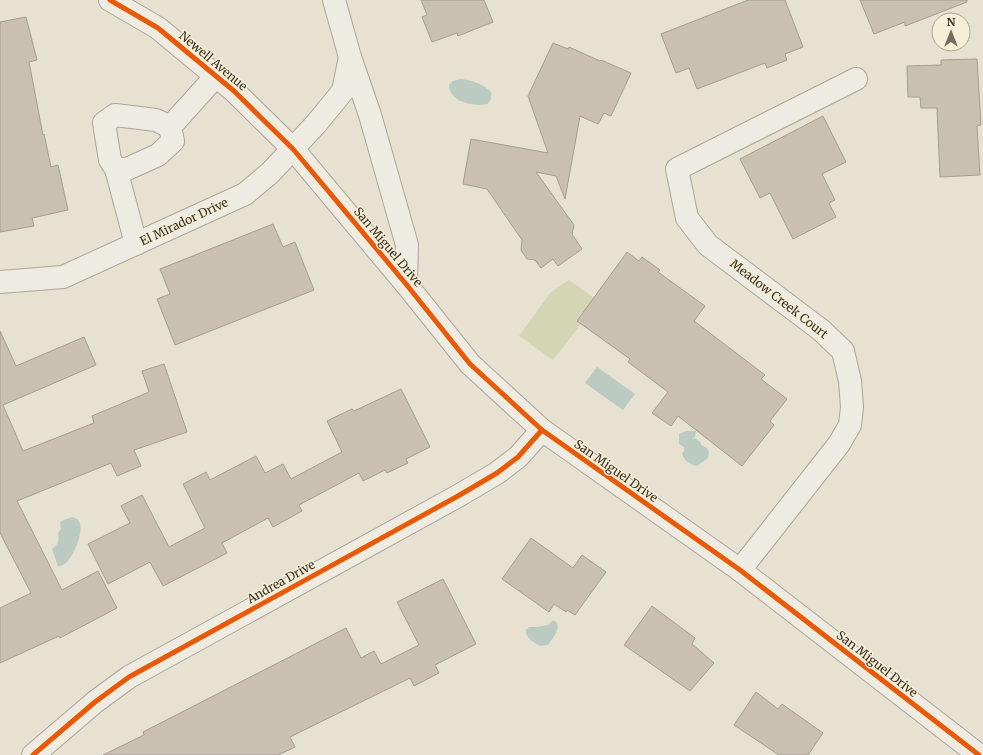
<svg xmlns="http://www.w3.org/2000/svg" width="983" height="755" viewBox="0 0 983 755" font-family="Merriweather,serif">
<style>
.green{fill:#d3d5b4}
.water{fill:#bbcbc2}
.building{fill:#c9c0b2;stroke:#a69d90}
.lines{fill:none;stroke-linecap:round;stroke-linejoin:round}
.minor-casing{stroke:#aba699;stroke-width:24}
.minor{stroke:#eeebe2;stroke-width:22}
.cycleway-casing{stroke:#f5efd8;stroke-width:8}
.cycleway{stroke:#e8590c;stroke-width:5}
.labels{text-anchor:middle;stroke-width:3;stroke-linejoin:round;paint-order:stroke}
.street-label{font-size:12px;fill:#3a2f21;stroke:#f5efd8}
</style>
<rect width="100%" height="100%" fill="#e6e1d1"/>
<!-- green -->
<path class="green" d="M 569,280 L 594,298 L 577,321 L 581,324 L 553,360 L 519,336 L 551,292 Z"/>
<!-- water -->
<g class="water">
<path d="M 461,79 C 473,81 482,83 491,92 L 491,99 L 488,104 C 474,107 449,102 449,85 L 453,81 Z"/>
<path d="M 597,367 L 635,394 L 623,410 L 585,383 Z"/>
<path d="M 686,431 L 696,431 L 695,437 L 692,438 L 696,439 L 701,443 L 701,445 L 707,448 L 709,452 L 708,458 L 697,466 C 690,465 684,460 682,454 L 684,451 L 684,447 L 679,444 L 679,434 Z"/>
<path d="M 72,517 L 77,519 C 78,521 80,522 80,524 C 83,535 71,567 58,566 L 52,549 C 59,544 59,540 58,533 L 61,529 L 60,523 L 61,521 Z"/>
<path d="M 553,620 L 557,623 C 560,632 552,638 548,645 L 541,646 C 534,643 525,638 526,630 L 529,627 L 537,627 L 548,625 Z"/>
</g>
<!-- building -->
<g class="building">
<path d="M 421,0 L 484,0 L 493,22 L 458,36 L 457,33 L 432,42 L 422,17 L 427,15 Z"/>
<path d="M 748,0 L 785,0 L 803,47 L 785,54 L 787,60 L 767,68 L 765,63 L 697,89 L 689,68 L 676,73 L 661,34 Z"/>
<path d="M 860,0 L 967,0 L 967,2 L 905,26 L 905,22 L 874,34 Z"/>
<path d="M 26,17 L 37,60 L 29,62 L 43,135 L 44,134 L 51,167 L 58,165 L 68,210 L 32,218 L 34,226 L 0,232 L 0,22 Z"/>
<path d="M 553,43 L 568,49 L 569,47 L 600,61 L 601,60 L 631,73 L 611,116 L 604,113 L 598,124 L 580,116 L 565,199 L 556,176 L 536,172 L 574,225 L 572,234 L 582,249 L 558,266 L 553,259 L 541,268 L 535,260 L 527,259 L 521,250 L 522,240 L 487,189 L 463,184 L 471,139 L 548,153 L 528,96 Z"/>
<path d="M 977,59 L 981,125 L 977,126 L 980,175 L 940,177 L 937,108 L 921,108 L 920,97 L 908,97 L 907,66 L 941,65 L 941,60 Z"/>
<path d="M 823,116 L 846,162 L 822,174 L 835,200 L 829,203 L 836,217 L 793,239 L 770,193 L 760,198 L 740,159 Z"/>
<path d="M 273,224 L 283,247 L 295,242 L 314,290 L 175,345 L 157,299 L 170,294 L 160,269 Z"/>
<path d="M 627,252 L 639,261 L 642,257 L 660,270 L 658,272 L 705,306 L 694,321 L 765,375 L 761,379 L 787,399 L 770,421 L 774,425 L 742,466 L 678,416 L 671,426 L 652,413 L 668,392 L 628,362 L 630,359 L 577,321 Z"/>
<path d="M 0,331 L 16,366 L 84,337 L 96,365 L 3,405 L 23,451 L 94,423 L 92,416 L 149,392 L 142,371 L 164,364 L 187,432 L 134,450 L 141,466 L 117,476 L 111,463 L 17,501 L 62,590 L 98,571 L 117,608 L 60,638 L 59,636 L 0,663 L 0,608 L 31,593 L 0,533 Z"/>
<path d="M 401,389 L 430,447 L 406,459 L 408,463 L 387,473 L 385,470 L 363,481 L 359,473 L 299,505 L 302,511 L 273,527 L 268,518 L 222,543 L 227,553 L 163,586 L 150,562 L 108,584 L 88,544 L 130,523 L 121,506 L 142,495 L 169,547 L 205,528 L 183,484 L 206,472 L 210,480 L 256,456 L 265,473 L 283,464 L 291,479 L 342,452 L 327,421 L 352,409 L 354,411 Z"/>
<path d="M 531,538 L 573,568 L 582,555 L 606,572 L 575,615 L 567,610 L 566,612 L 554,604 L 549,612 L 502,579 Z"/>
<path d="M 443,579 L 476,644 L 435,665 L 439,673 L 414,686 L 410,678 L 290,737 L 295,747 L 278,755 L 103,755 L 144,735 L 143,732 L 346,628 L 361,658 L 374,651 L 381,664 L 419,645 L 397,602 Z"/>
<path d="M 652,606 L 695,638 L 692,644 L 714,663 L 690,691 L 624,645 Z"/>
<path d="M 756,692 L 778,709 L 782,704 L 823,733 L 808,755 L 779,755 L 734,725 Z"/>
</g>
<g class="lines">
<!-- minor casing -->
<g class="minor-casing">
<g id="minor">
<path d="M 110,0 L 158,28 L 234,91 L 293,149 L 406,284 L 470,364 L 542,430 L 740,570 L 979,755"/>
<path d="M 334,0 L 350,57 L 370,115 L 407,245 L 406,284"/>
<path d="M 115,115 L 156,120 L 170,127 L 173,141 L 158,155 L 127,169 L 116,169 L 110,160 L 104,123 Z"/>
<path d="M 170,127 L 216,76"/>
<path d="M 116,169 L 136,244"/>
<path d="M 0,282 L 63,277 L 245,194 L 270,173 L 316,124 L 343,91 L 350,57"/>
<path d="M 740,570 L 839,444 L 850,425 L 852,407 L 850,381 L 843,351 L 821,330 L 708,245 L 687,218 L 677,169 L 856,79"/>
<path d="M 33,755 L 95,702 L 129,677 L 458,496 L 497,473 L 518,457 L 542,430"/>
</g>
</g>
<!-- minor -->
<use href="#minor" class="minor"/>
<!-- cycleway casing -->
<g class="cycleway-casing">
<g id="cycleway">
<path d="M 110,0 L 158,28 L 234,91 L 293,149 L 406,284 L 470,364 L 542,430 L 740,570 L 979,755"/>
<path d="M 33,755 L 95,702 L 129,677 L 458,496 L 497,473 L 518,457 L 542,430"/>
</g>
</g>
<!-- cycleway -->
<use href="#cycleway" class="cycleway"/>
</g>
<g class="labels">
<!-- street labels -->
<g class="street-label">
<text transform="translate(213 61) rotate(40)" y="4">Newell Avenue</text>
<text transform="translate(184 222) rotate(-25)" y="4">El Mirador Drive</text>
<text transform="translate(388 247) rotate(50)" y="4">San Miguel Drive</text>
<text transform="translate(779 299) rotate(38)" y="4">Meadow Creek Court</text>
<text transform="translate(616 471) rotate(35)" y="4">San Miguel Drive</text>
<text transform="translate(281 582) rotate(-29)" y="4">Andrea Drive</text>
<text transform="translate(877 664) rotate(38)" y="4">San Miguel Drive</text>
</g>
</g>
<!-- north arrow -->
<g transform="translate(951 32)"><circle r="19" fill="#f5efd8" stroke="#aaa28f"/>
<path d="M0-3L7 15L0 10L-7 15Z" fill="#766d5f"/>
<text y="-6" font-size="11" font-weight="bold" text-anchor="middle" fill="#3a2f21">N</text>
</g>
</svg>
